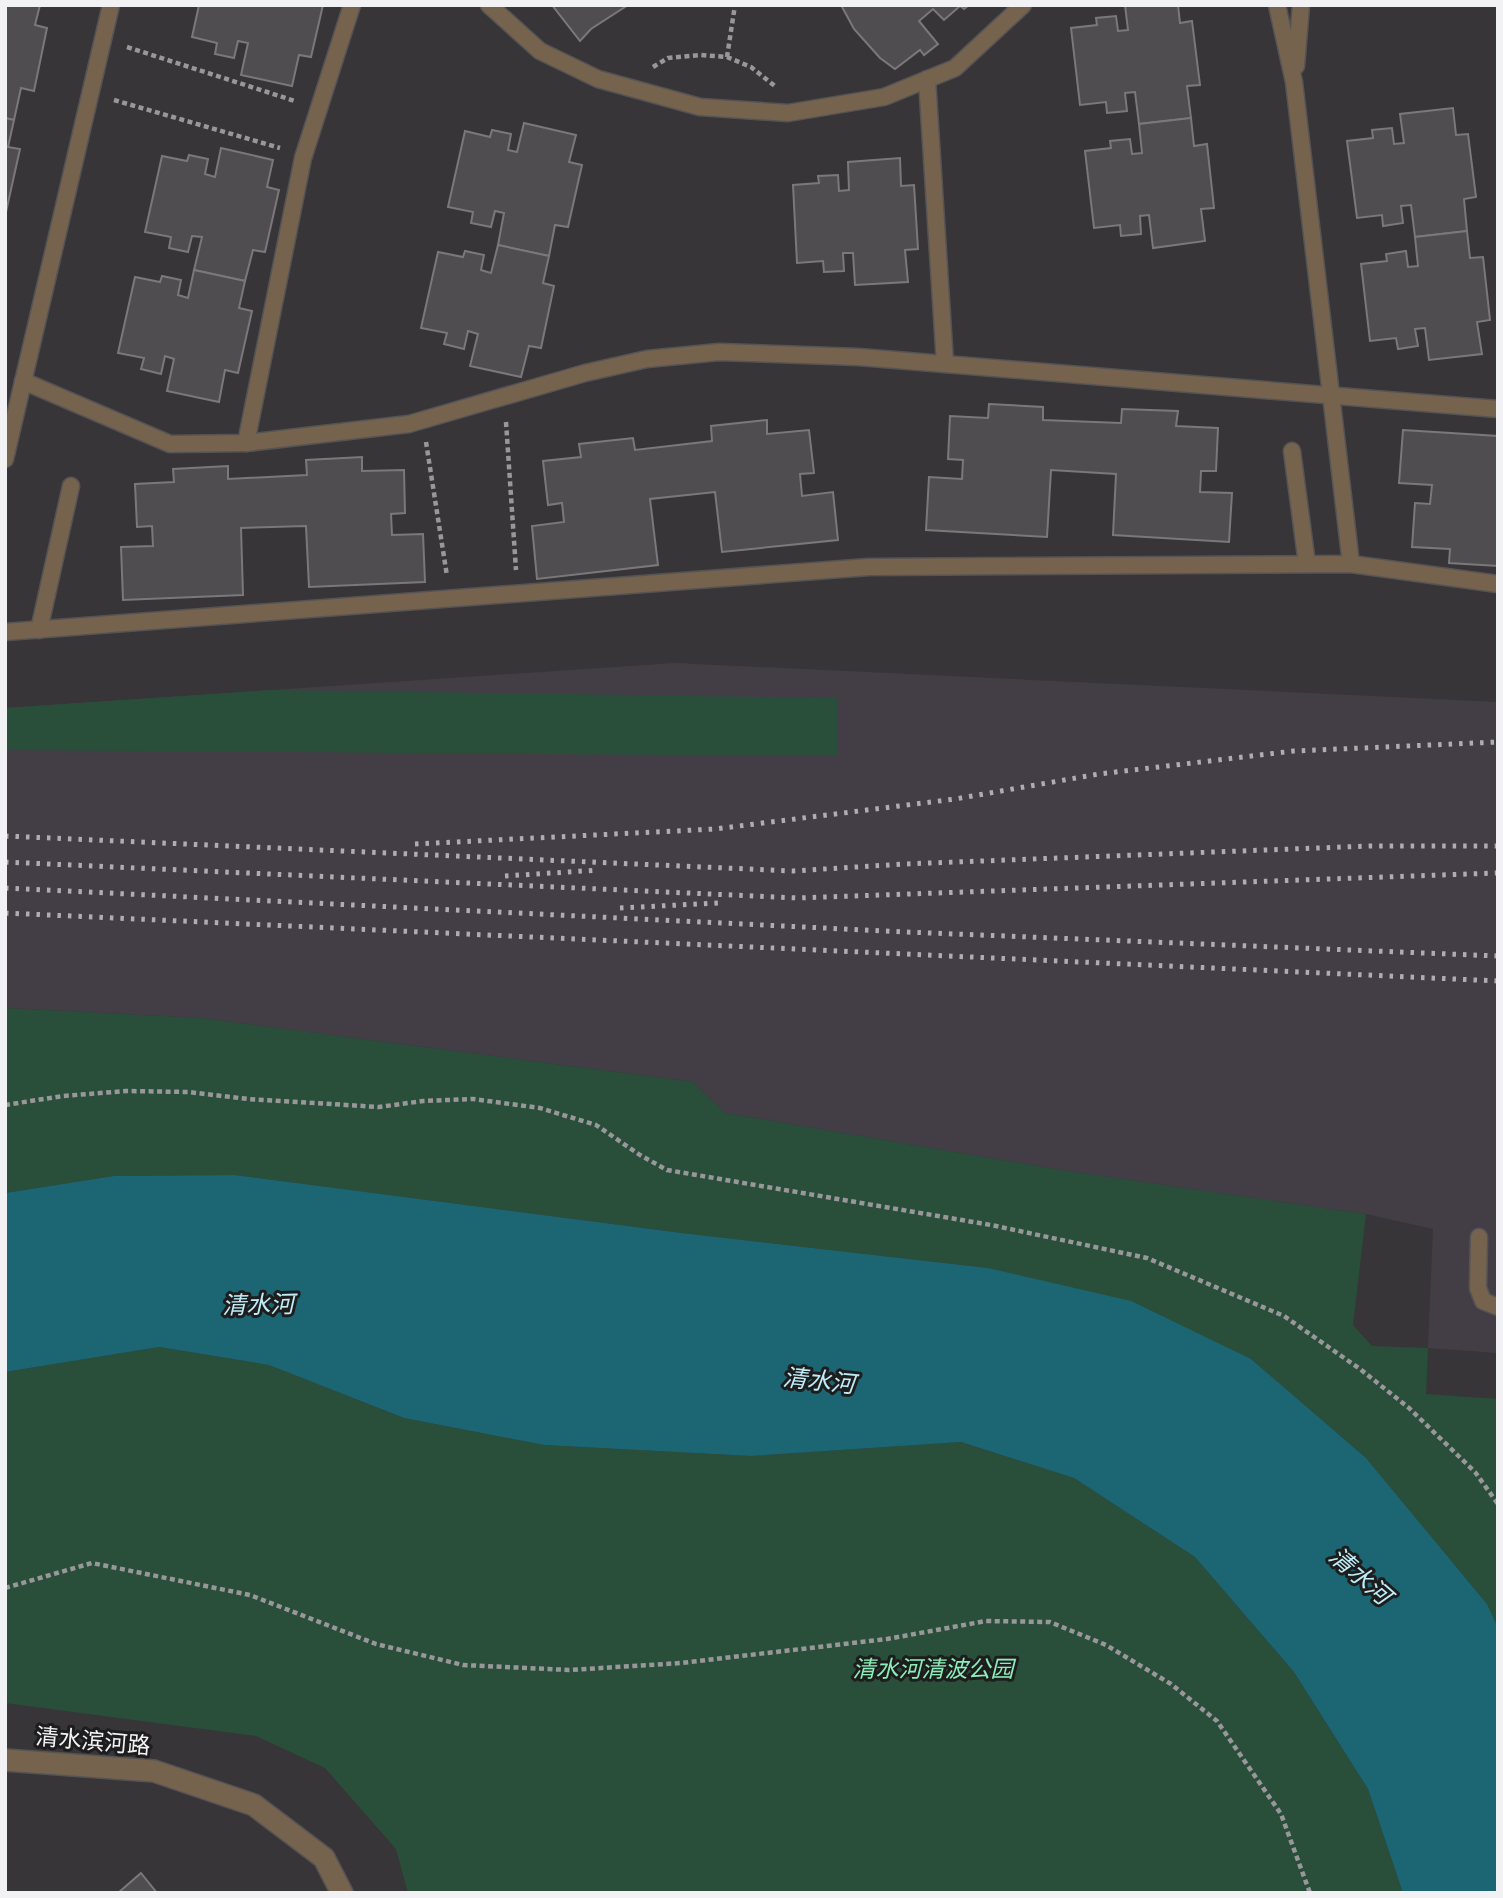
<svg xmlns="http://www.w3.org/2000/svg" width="1503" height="1898" viewBox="0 0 1503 1898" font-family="'Times New Roman','Noto Sans SC',serif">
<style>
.built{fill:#433e46}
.green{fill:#294f3b}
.water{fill:#1c6573}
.building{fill:#504d50;stroke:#7a787a;stroke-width:2}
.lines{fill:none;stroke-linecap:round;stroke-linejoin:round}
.lane-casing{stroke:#555356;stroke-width:19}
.street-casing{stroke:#555356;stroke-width:24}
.path{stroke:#99979a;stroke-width:4.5;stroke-dasharray:5 3.5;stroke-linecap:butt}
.lane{stroke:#76634d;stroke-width:16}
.street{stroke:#76634d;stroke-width:21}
.rail{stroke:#aeadaf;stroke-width:5;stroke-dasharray:3.5 7;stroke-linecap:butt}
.labels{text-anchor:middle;stroke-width:6;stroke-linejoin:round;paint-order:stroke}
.park-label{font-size:23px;font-style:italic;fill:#8beeb9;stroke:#1e1d1e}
.street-label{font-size:23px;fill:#f2f1f3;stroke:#1e1d1e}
.water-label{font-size:24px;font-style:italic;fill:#bfecf6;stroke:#1e1d1e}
</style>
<rect width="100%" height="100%" fill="#373538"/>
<!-- built -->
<path class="built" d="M 675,663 L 1498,702 L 1498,1353 L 1428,1348 L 1433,1229 L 1366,1214 L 1073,1172 L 725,1113 L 693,1082 L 201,1018 L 5,1008 L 5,708 Z"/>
<!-- green -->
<g class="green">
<path d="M 271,690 L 838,698 L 837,756 L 5,750 L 5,708 Z"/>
<path d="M 5,1008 L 201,1018 L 693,1082 L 725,1113 L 1073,1172 L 1366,1214 L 1353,1325 L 1372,1346 L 1428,1348 L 1426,1394 L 1498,1399 L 1498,1628 L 1487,1604 L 1366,1458 L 1251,1359 L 988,1268 L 682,1233 L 235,1175 L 114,1176 L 5,1193 Z"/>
<path d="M 159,1347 L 269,1365 L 404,1418 L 544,1445 L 751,1456 L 961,1442 L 1074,1478 L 1195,1557 L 1294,1672 L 1368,1789 L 1403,1893 L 408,1893 L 396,1849 L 325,1768 L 256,1736 L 5,1703 L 5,1372 Z"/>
</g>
<!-- water -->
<path class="water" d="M 235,1175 L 682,1233 L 988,1268 L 1131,1301 L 1251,1359 L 1366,1458 L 1487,1604 L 1498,1628 L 1498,1893 L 1403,1893 L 1368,1789 L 1294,1672 L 1195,1557 L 1074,1478 L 961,1442 L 751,1456 L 544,1445 L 404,1418 L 269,1365 L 159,1347 L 5,1372 L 5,1193 L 114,1176 Z"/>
<!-- building -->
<g class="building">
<path d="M 5,5 L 40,5 L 35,25 L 47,28 L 34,91 L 21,88 L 14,120 L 5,118 Z"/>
<path d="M 199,5 L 323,5 L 311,57 L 299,55 L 292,86 L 241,75 L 248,43 L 238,41 L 234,58 L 215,54 L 217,43 L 192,37 Z"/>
<path d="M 552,5 L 628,5 L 591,29 L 580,41 Z"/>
<path d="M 841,5 L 969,5 L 964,9 L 960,6 L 944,20 L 933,9 L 919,21 L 938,44 L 924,55 L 920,50 L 895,69 L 880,58 L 854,29 Z"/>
<path d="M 1125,5 L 1178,5 L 1180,23 L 1192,21 L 1200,85 L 1187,86 L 1191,118 L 1139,124 L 1135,92 L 1125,93 L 1127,111 L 1107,113 L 1106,102 L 1080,105 L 1071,28 L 1097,25 L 1096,18 L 1116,16 L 1118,31 L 1128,30 Z"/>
<path d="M 1453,108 L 1456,135 L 1468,134 L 1476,197 L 1464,199 L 1467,231 L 1415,237 L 1411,205 L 1401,206 L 1403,223 L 1383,226 L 1382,215 L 1357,218 L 1347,141 L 1373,138 L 1372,130 L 1392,128 L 1394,144 L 1404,143 L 1400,114 Z"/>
<path d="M 5,118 L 14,120 L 8,147 L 20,149 L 6,212 Z"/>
<path d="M 1191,118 L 1194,146 L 1207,144 L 1214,208 L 1201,209 L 1205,241 L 1153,248 L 1149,215 L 1140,216 L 1141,234 L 1121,236 L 1120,225 L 1094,228 L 1085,151 L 1111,148 L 1110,141 L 1130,139 L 1132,154 L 1142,153 L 1139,124 Z"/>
<path d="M 524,123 L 576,135 L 569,162 L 582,165 L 568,227 L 555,225 L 549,256 L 498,245 L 504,213 L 495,211 L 491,227 L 471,223 L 473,212 L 448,207 L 465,131 L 490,137 L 492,130 L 511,134 L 508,150 L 517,152 Z"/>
<path d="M 221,148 L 273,160 L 267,187 L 279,190 L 265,252 L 253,250 L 245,281 L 194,270 L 202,237 L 192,236 L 188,252 L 169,248 L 171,237 L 145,232 L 162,156 L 187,161 L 189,155 L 208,159 L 205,174 L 215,177 Z"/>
<path d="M 900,158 L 901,186 L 914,185 L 918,249 L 905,250 L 908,282 L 855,285 L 853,253 L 843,253 L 844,271 L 824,272 L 823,261 L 797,263 L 793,185 L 819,183 L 818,176 L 838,175 L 839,191 L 849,190 L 848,162 Z"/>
<path d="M 1467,231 L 1470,258 L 1483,257 L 1490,320 L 1477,322 L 1482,354 L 1429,360 L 1425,328 L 1415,329 L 1418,346 L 1398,349 L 1396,338 L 1370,341 L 1361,264 L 1387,261 L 1386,254 L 1406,251 L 1408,267 L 1418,266 L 1415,237 Z"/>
<path d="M 498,245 L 549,256 L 543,283 L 554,286 L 541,348 L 529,346 L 521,377 L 470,366 L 478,334 L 468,331 L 464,349 L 444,344 L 447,333 L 421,328 L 438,252 L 463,257 L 465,251 L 484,255 L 481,270 L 491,273 Z"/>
<path d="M 194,270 L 245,281 L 239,308 L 252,311 L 238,373 L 225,370 L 219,402 L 167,391 L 174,359 L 165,356 L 161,374 L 141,369 L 144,358 L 118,353 L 135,277 L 160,282 L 162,276 L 181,280 L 178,295 L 188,298 Z"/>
<path d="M 989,404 L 1043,407 L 1043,420 L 1121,423 L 1122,409 L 1178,411 L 1176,426 L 1218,428 L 1216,471 L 1201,471 L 1200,492 L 1232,493 L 1229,542 L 1113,535 L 1116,474 L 1051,470 L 1047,537 L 926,530 L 929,477 L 962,479 L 963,460 L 948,459 L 950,416 L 988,418 Z"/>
<path d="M 767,420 L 767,434 L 809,430 L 814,473 L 800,474 L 802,496 L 833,492 L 838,540 L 722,552 L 715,492 L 650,499 L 658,565 L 537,579 L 532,526 L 564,522 L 562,503 L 548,505 L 543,461 L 581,457 L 579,444 L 633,438 L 635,450 L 712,441 L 711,426 Z"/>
<path d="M 1403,430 L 1498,436 L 1498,566 L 1449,563 L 1450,549 L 1412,547 L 1415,503 L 1430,504 L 1432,485 L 1399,483 Z"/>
<path d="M 362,457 L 362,471 L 404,470 L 405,513 L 391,514 L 392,535 L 423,534 L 425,582 L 309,587 L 306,526 L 241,528 L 243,595 L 123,600 L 121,547 L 153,546 L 152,526 L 137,527 L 135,484 L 174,482 L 173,469 L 228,466 L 228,479 L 307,475 L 306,460 Z"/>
<path d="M 141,1873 L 157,1893 L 118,1893 Z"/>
</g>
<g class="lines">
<!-- lane casing -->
<g class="lane-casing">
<g id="lane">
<path d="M 489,5 L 540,51 L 598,79 L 700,107 L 788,113 L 884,97 L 955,68 L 1023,5"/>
<path d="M 1277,5 L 1294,82 L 1351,564"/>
<path d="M 1296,66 L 1301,5"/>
<path d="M 927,79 L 945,364"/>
<path d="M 23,381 L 170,444 L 246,443 L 409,424 L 585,373 L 647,359 L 719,352 L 859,357 L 1498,409"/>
<path d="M 246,443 L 303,158 L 352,5"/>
<path d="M 1292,451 L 1307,564"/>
<path d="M 5,459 L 111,5"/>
<path d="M 39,630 L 71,486"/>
<path d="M 5,632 L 869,567 L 1351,564 L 1498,584"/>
<path d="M 1479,1237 L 1478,1288 L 1483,1301 L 1498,1307"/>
</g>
</g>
<!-- street casing -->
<g class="street-casing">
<path id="street" d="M 5,1760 L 154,1771 L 254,1805 L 324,1858 L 342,1893"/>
</g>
<!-- path -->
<g class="path">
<path d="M 127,47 L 295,101"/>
<path d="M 727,57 L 735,5"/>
<path d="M 653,67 L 668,58 L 700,55 L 727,57 L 751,67 L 776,87"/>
<path d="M 114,100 L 280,148"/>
<path d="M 506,422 L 516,570"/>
<path d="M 426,442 L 447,576"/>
<path d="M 5,1105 L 63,1096 L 126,1091 L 188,1092 L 248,1099 L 379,1107 L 423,1101 L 473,1099 L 540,1108 L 596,1125 L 640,1155 L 667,1170 L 991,1225 L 1147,1258 L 1284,1316 L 1360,1369 L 1409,1408 L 1475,1472 L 1498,1504"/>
<path d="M 5,1588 L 92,1563 L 250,1595 L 376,1644 L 463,1665 L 569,1670 L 681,1663 L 887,1639 L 986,1621 L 1050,1622 L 1106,1645 L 1171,1684 L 1217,1721 L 1281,1814 L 1310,1893"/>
</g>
<!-- lane -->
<use href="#lane" class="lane"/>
<!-- street -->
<use href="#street" class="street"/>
<!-- rail -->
<g class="rail">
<path d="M 5,836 L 793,871 L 904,864 L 1369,846 L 1498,846"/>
<path d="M 415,844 L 715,829 L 955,799 L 1099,774 L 1294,751 L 1498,742"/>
<path d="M 5,862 L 798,898 L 1498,873"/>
<path d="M 505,876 L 599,870"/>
<path d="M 5,888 L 906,932 L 1498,956"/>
<path d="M 620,908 L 718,903"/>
<path d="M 5,913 L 1498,981"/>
</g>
</g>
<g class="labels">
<!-- park labels -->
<g class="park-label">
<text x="933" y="1677">清水河清波公园</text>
</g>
<!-- street labels -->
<g class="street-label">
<text transform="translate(93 1741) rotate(5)" y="8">清水滨河路</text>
</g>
<!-- water labels -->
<g class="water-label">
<text transform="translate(258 1305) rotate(-1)" y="8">清水河</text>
<text transform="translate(819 1381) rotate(6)" y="8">清水河</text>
<text transform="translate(1360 1576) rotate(41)" y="8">清水河</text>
</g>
</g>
<!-- border -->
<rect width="1503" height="1898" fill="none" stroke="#f2f1f3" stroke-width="14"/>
</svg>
